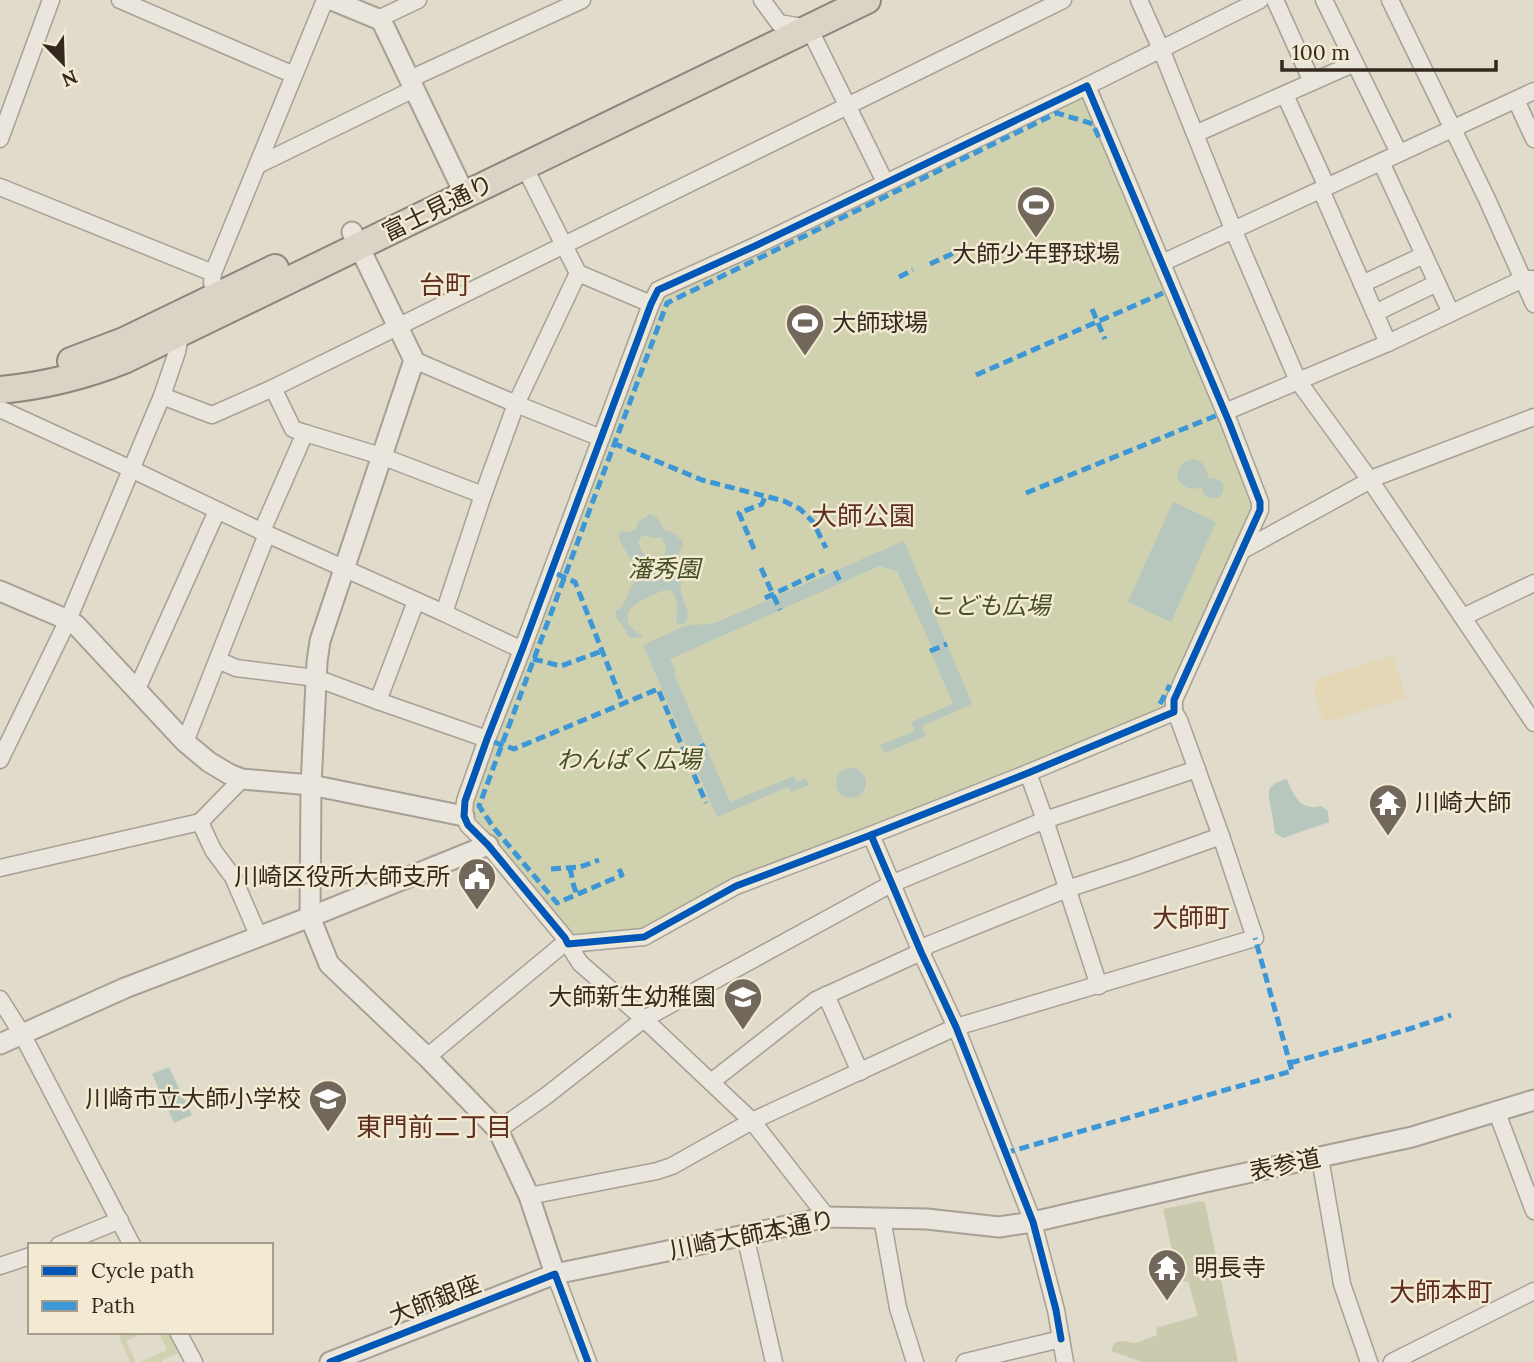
<svg xmlns="http://www.w3.org/2000/svg" width="1534" height="1362" viewBox="0 0 1534 1362" font-family="Lora,'Noto Sans JP',serif">
<style>
.green{fill:#cfd1af}
.sand{fill:#e3d7b5}
.cemetery{fill:#cacaaf}
.water{fill:#b7c7bd;fill-rule:evenodd}
.lines{fill:none;stroke-linecap:round;stroke-linejoin:round}
.minor-casing{stroke:#a6a095;stroke-width:19}
.tertiary-casing{stroke:#a6a095;stroke-width:23}
.trunk-casing{stroke:#8c867c;stroke-width:30}
.minor{stroke:#eae6dd;stroke-width:16}
.tertiary{stroke:#eae6dd;stroke-width:19}
.trunk{stroke:#dbd4c6;stroke-width:26}
.quiet{stroke:#3d96d5;stroke-width:5;stroke-dasharray:10 5;stroke-linecap:butt}
.cycleway-casing{stroke:#f2ead2;stroke-width:11}
.cycleway{stroke:#0057b8;stroke-width:7}
.labels{text-anchor:middle;stroke-width:5;stroke-linejoin:round;paint-order:stroke}
.street-label{font-size:24px;fill:#34291e;stroke:#f2ead2}
.poi-label{font-size:24px;fill:#34291e;stroke:#f2ead2;text-anchor:start}
.park-label{font-size:24px;font-style:italic;fill:#444f26;stroke:#f2ead2}
.neighbourhood-label{font-size:26px;fill:#5e2f21;stroke:#f2ead2}
</style>
<rect width="100%" height="100%" fill="#e1dbcc"/>
<!-- green -->
<g class="green">
<path d="M 1082,95 L 1087,98 L 1257,507 L 1163,710 L 646,930 L 574,937 L 494,838 L 472,814 L 471,802 L 662,297 Z"/>
<path d="M 128,1332 L 145,1332 L 126,1341 L 136,1362 L 130,1362 L 119,1336 Z"/>
<path d="M 159,1332 L 170,1332 L 180,1352 L 162,1360 L 162,1362 L 140,1362 L 167,1350 Z"/>
</g>
<!-- sand -->
<path class="sand" d="M 1387,657 L 1392,657 L 1395,661 L 1406,697 L 1332,721 L 1327,722 L 1323,719 C 1319,707 1310,691 1317,679 Z"/>
<!-- cemetery -->
<path class="cemetery" d="M 1201,1201 L 1205,1203 L 1238,1362 L 1142,1362 L 1111,1351 L 1114,1343 L 1120,1341 L 1136,1343 L 1157,1335 L 1156,1328 L 1198,1316 L 1188,1281 L 1179,1282 L 1163,1209 Z"/>
<!-- water -->
<g class="water">
<path d="M 1193,459 C 1205,461 1206,469 1209,479 L 1215,478 L 1223,483 L 1223,493 L 1218,498 L 1209,498 L 1204,494 L 1202,487 C 1177,496 1167,465 1193,459 Z"/>
<path d="M 1173,502 L 1216,522 L 1171,622 L 1128,602 Z"/>
<path d="M 650,514 L 657,518 L 665,530 L 672,532 L 682,540 C 684,551 675,555 673,564 L 684,572 C 683,578 680,584 681,590 C 682,603 693,611 685,624 L 680,624 L 676,622 C 677,610 680,599 670,590 L 665,590 C 650,596 612,609 634,630 C 637,633 640,634 643,637 L 630,638 C 626,634 626,631 623,626 C 619,620 614,620 616,611 C 624,606 625,602 628,593 C 630,588 636,583 636,578 C 639,559 615,547 620,531 L 630,532 L 635,530 L 639,521 ZM 646,535 L 652,538 L 661,537 L 666,545 L 665,553 L 659,560 L 653,561 C 646,557 639,549 638,541 L 642,536 Z"/>
<path d="M 904,541 L 972,704 L 922,726 L 926,736 L 884,753 L 880,745 L 915,731 L 911,722 L 953,704 L 930,650 L 932,647 L 897,571 L 879,566 L 670,659 L 676,672 L 674,674 L 730,802 L 794,776 L 797,782 L 806,778 L 809,785 L 791,792 L 788,787 L 717,817 L 643,645 L 684,626 L 715,623 Z"/>
<circle cx="851" cy="783" r="15"/>
<path d="M 1287,779 C 1293,795 1301,812 1321,806 L 1328,811 L 1329,822 L 1283,838 L 1275,833 C 1274,825 1273,817 1271,809 C 1267,790 1266,785 1287,779 Z"/>
<path d="M 169,1067 L 192,1115 L 174,1123 L 152,1074 Z"/>
</g>
<g class="lines">
<!-- minor casing -->
<g class="minor-casing">
<g id="minor">
<path d="M 120,0 L 294,75"/>
<path d="M 762,0 L 779,23 L 809,28 L 885,182"/>
<path d="M 1139,0 L 1161,49 L 1233,229 L 1298,381 L 1370,480 L 1534,723"/>
<path d="M 1275,0 L 1312,82"/>
<path d="M 1324,0 L 1399,153"/>
<path d="M 1390,0 L 1486,197 L 1534,304"/>
<path d="M 378,19 L 418,0"/>
<path d="M 410,79 L 582,0"/>
<path d="M 1087,86 L 1229,422 L 1260,502 L 1260,510 L 1174,700 L 1174,712 L 1028,773 L 871,835 L 736,886 L 644,937 L 568,944 L 565,938 L 488,845 L 468,825 L 464,816 L 465,801 L 487,739 L 522,650 L 651,304 L 658,290 L 755,246 Z"/>
<path d="M 1087,86 L 1260,0"/>
<path d="M 1285,95 L 1327,187"/>
<path d="M 1516,100 L 1534,139"/>
<path d="M 1195,134 L 1355,63"/>
<path d="M 0,139 L 51,0"/>
<path d="M 1381,162 L 1451,313"/>
<path d="M 258,165 L 414,89"/>
<path d="M 524,166 L 578,273 L 651,304"/>
<path d="M 0,187 L 213,273"/>
<path d="M 1321,190 L 1388,343"/>
<path d="M 1162,263 L 1534,91"/>
<path d="M 1362,284 L 1424,255"/>
<path d="M 218,295 L 212,283 L 213,273 L 325,0"/>
<path d="M 1375,313 L 1437,283"/>
<path d="M 414,360 L 516,404 L 601,438"/>
<path d="M 162,396 L 212,415 L 273,388 L 1063,0"/>
<path d="M 0,409 L 131,469 L 267,534 L 444,613 L 522,650"/>
<path d="M 1225,412 L 1388,343 L 1523,279 L 1534,279"/>
<path d="M 305,433 L 381,456 L 483,495"/>
<path d="M 262,531 L 305,433 L 293,429 L 273,388"/>
<path d="M 1243,550 L 1376,477 L 1534,417"/>
<path d="M 444,613 L 483,495 L 516,404 L 578,273"/>
<path d="M 1463,617 L 1534,583"/>
<path d="M 218,660 L 236,668 L 316,678 L 378,701 L 487,739"/>
<path d="M 137,689 L 217,511"/>
<path d="M 378,701 L 416,601"/>
<path d="M 185,742 L 267,534"/>
<path d="M 0,760 L 68,620 L 162,396 L 177,352 L 180,335"/>
<path d="M 1028,773 L 1045,820 L 1099,986"/>
<path d="M 200,822 L 213,850 L 233,877 L 259,937"/>
<path d="M 871,835 L 921,952 L 956,1027 L 1033,1222 L 1056,1310 L 1065,1362"/>
<path d="M 0,868 L 200,822 L 242,779"/>
<path d="M 568,944 L 580,963 L 644,1019 L 752,1121 L 827,1217"/>
<path d="M 826,995 L 860,1072"/>
<path d="M 0,999 L 22,1034 L 132,1245"/>
<path d="M 427,1057 L 567,941"/>
<path d="M 711,1082 L 816,1000 L 921,952 L 928,945 L 1067,889 L 1134,867 L 1221,836"/>
<path d="M 1496,1110 L 1534,1211"/>
<path d="M 498,1130 L 546,1096 L 644,1019 L 891,884 L 1045,820 L 1197,769"/>
<path d="M 1320,1158 L 1342,1284 L 1369,1362"/>
<path d="M 529,1196 L 657,1171 L 672,1166 L 752,1121 L 956,1027 L 1255,938 L 1221,836 L 1179,720 L 1174,712"/>
<path d="M 882,1218 L 898,1308 L 915,1362"/>
<path d="M 745,1235 L 774,1362"/>
<path d="M 59,1245 L 120,1220"/>
<path d="M 0,1266 L 30,1256"/>
<path d="M 555,1274 L 588,1362"/>
<path d="M 178,1332 L 194,1362"/>
<path d="M 965,1362 L 1061,1339"/>
<path d="M 1392,1362 L 1534,1291"/>
</g>
</g>
<!-- tertiary casing -->
<g class="tertiary-casing">
<g id="tertiary">
<path d="M 332,0 L 378,19 L 382,22 L 465,195"/>
<path d="M 352,232 L 414,360 L 320,641 L 317,662 L 311,785 L 310,917 L 329,964 L 427,1057 L 498,1130 L 529,1196 L 555,1274"/>
<path d="M 0,591 L 68,620 L 76,625 L 185,742 L 209,762 L 229,774 L 242,779 L 311,785 L 464,816"/>
<path d="M 0,1044 L 125,988 L 310,917 L 488,845"/>
<path d="M 330,1362 L 555,1274 L 745,1235 L 827,1217 L 927,1219 L 999,1227 L 1033,1222 L 1205,1182 L 1412,1137 L 1534,1100"/>
</g>
</g>
<!-- trunk casing -->
<g class="trunk-casing">
<g id="trunk">
<path d="M 71,361 L 124,341 L 275,268"/>
<path d="M 0,390 C 43,386 84,376 124,360 L 867,0"/>
</g>
</g>
<!-- minor -->
<use href="#minor" class="minor"/>
<!-- tertiary -->
<use href="#tertiary" class="tertiary"/>
<!-- trunk -->
<use href="#trunk" class="trunk"/>
<!-- quiet -->
<g class="quiet">
<path d="M 930,264 L 954,253"/>
<path d="M 899,277 L 913,270"/>
<path d="M 1092,309 L 1105,339"/>
<path d="M 976,375 L 1163,293"/>
<path d="M 613,443 L 702,480 L 784,501 L 800,509 L 813,522 L 826,548"/>
<path d="M 1026,493 L 1225,412"/>
<path d="M 754,549 L 739,513 L 762,504 L 765,497"/>
<path d="M 761,568 L 780,610"/>
<path d="M 835,571 L 840,581"/>
<path d="M 557,574 L 575,582 L 623,704"/>
<path d="M 765,598 L 824,570"/>
<path d="M 930,651 L 947,644"/>
<path d="M 533,659 L 561,666 L 602,651"/>
<path d="M 1160,704 L 1170,685"/>
<path d="M 494,742 L 514,749 L 658,689 L 706,803"/>
<path d="M 686,753 L 705,745"/>
<path d="M 570,868 L 574,887 L 577,894"/>
<path d="M 551,869 L 580,867 L 599,860"/>
<path d="M 619,869 L 622,875 L 557,903 L 494,828 L 479,806 L 667,303 L 1057,113 L 1093,124 L 1099,138"/>
<path d="M 1290,1063 L 1403,1031 L 1451,1015"/>
<path d="M 1005,1153 L 1292,1071 L 1255,938"/>
</g>
<!-- cycleway casing -->
<g class="cycleway-casing">
<g id="cycleway">
<path d="M 1087,86 L 1229,422 L 1260,502 L 1260,510 L 1174,700 L 1174,712 L 1028,773 L 871,835 L 736,886 L 644,937 L 568,944 L 565,938 L 488,845 L 468,825 L 464,816 L 465,801 L 487,739 L 522,650 L 651,304 L 658,290 L 755,246 Z"/>
<path d="M 871,835 L 921,952 L 956,1027 L 1033,1222 L 1056,1310 L 1061,1339"/>
<path d="M 330,1362 L 555,1274 L 588,1362"/>
</g>
</g>
<!-- cycleway -->
<use href="#cycleway" class="cycleway"/>
</g>
<!-- icons -->
<defs>
<g id="stadium-pin" transform="scale(2.0125)"><path d="M0 17L-7.5 6A9.5 9.5 0 1 1 7.5 6Z" fill="#71675b" stroke="#f2ead2"/><path d="M0-5a6.5 5 0 1 0 0 10a6.5 5 0 1 0 0-10ZM-3.5-1.8h7v3.6h-7Z" fill="#fff"/></g>
<g id="temple-pin" transform="scale(2.0125)"><path d="M0 17L-7.5 6A9.5 9.5 0 1 1 7.5 6Z" fill="#71675b" stroke="#f2ead2"/><path d="M0-6L5-2H3V0L6.5 2.5H4V6H1.5V3h-3V6H-4V2.5H-6.5L-3 0V-2H-5Z" fill="#fff"/></g>
<g id="civic-pin" transform="scale(2.0125)"><path d="M0 17L-7.5 6A9.5 9.5 0 1 1 7.5 6Z" fill="#71675b" stroke="#f2ead2"/><path d="M-.6-6.5H3V-4.5H.6V-3L4-1V1h2V6H-6V1h2V-1L-.6-3ZM-1.2 2.5V6h2.4V2.5Z" fill="#fff"/></g>
<g id="school-pin" transform="scale(2.0125)"><path d="M0 17L-7.5 6A9.5 9.5 0 1 1 7.5 6Z" fill="#71675b" stroke="#f2ead2"/><path d="M0-5L7-2L0 1L-7-2ZM-4 1L0 2.5L4 1V4Q0 6-4 4Z" fill="#fff"/></g>
</defs>
<g fill-rule="evenodd">
<use href="#stadium-pin" x="1036" y="205"/>
<use href="#stadium-pin" x="805" y="323"/>
<use href="#temple-pin" x="1388" y="803"/>
<use href="#civic-pin" x="477" y="877"/>
<use href="#school-pin" x="743" y="997"/>
<use href="#school-pin" x="328" y="1099"/>
<use href="#temple-pin" x="1167" y="1268"/>
</g>
<g class="labels">
<!-- street labels -->
<g class="street-label">
<text transform="translate(438 208) rotate(-26)" y="8">富士見通り</text>
<text transform="translate(1285 1165) rotate(-12)" y="8">表参道</text>
<text transform="translate(752 1235) rotate(-11)" y="8">川崎大師本通り</text>
<text transform="translate(435 1300) rotate(-21)" y="8">大師銀座</text>
</g>
<!-- poi labels -->
<g class="poi-label">
<text x="1036" y="262" text-anchor="middle">大師少年野球場</text>
<text x="832" y="331">大師球場</text>
<text x="1415" y="811">川崎大師</text>
<text x="450" y="885" text-anchor="end">川崎区役所大師支所</text>
<text x="716" y="1005" text-anchor="end">大師新生幼稚園</text>
<text x="301" y="1107" text-anchor="end">川崎市立大師小学校</text>
<text x="1194" y="1276">明長寺</text>
</g>
<!-- park labels -->
<g class="park-label">
<text x="664" y="577">瀋秀園</text>
<text x="990" y="614">こども広場</text>
<text x="629" y="768">わんぱく広場</text>
</g>
<!-- neighbourhood labels -->
<g class="neighbourhood-label">
<text x="445" y="294">台町</text>
<text x="863" y="525">大師公園</text>
<text x="1191" y="927">大師町</text>
<text x="434" y="1136">東門前二丁目</text>
<text x="1441" y="1301">大師本町</text>
</g>
</g>
<!-- legend -->
<rect x="28" y="1243" width="245" height="91" fill="#f2ead2" stroke="#a69d8a" stroke-width="2"/>
<rect x="42" y="1266" width="35" height="10" fill="#0057b8" stroke="#a69d8a" stroke-width="2"/>
<text x="91" y="1278" font-size="21" fill="#34291e">Cycle path</text>
<rect x="42" y="1301" width="35" height="10" fill="#3d96d5" stroke="#a69d8a" stroke-width="2"/>
<text x="91" y="1313" font-size="21" fill="#34291e">Path</text>
<!-- north arrow -->
<g transform="translate(63 63) rotate(157)" stroke="#f2ead2" stroke-width="5" paint-order="stroke">
<path d="M0-5L12 26L0 18L-12 26Z" fill="#34291e"/>
<text y="-10" font-size="19" font-weight="bold" text-anchor="middle" fill="#34291e">N</text>
</g>
<!-- scale -->
<path d="M1282 60v10h214v-10" fill="none" stroke="#34291e" stroke-width="3.5"/>
<text x="1292" y="60" font-size="21" fill="#34291e" stroke="#f2ead2" stroke-width="5" paint-order="stroke">100 m</text>
</svg>
